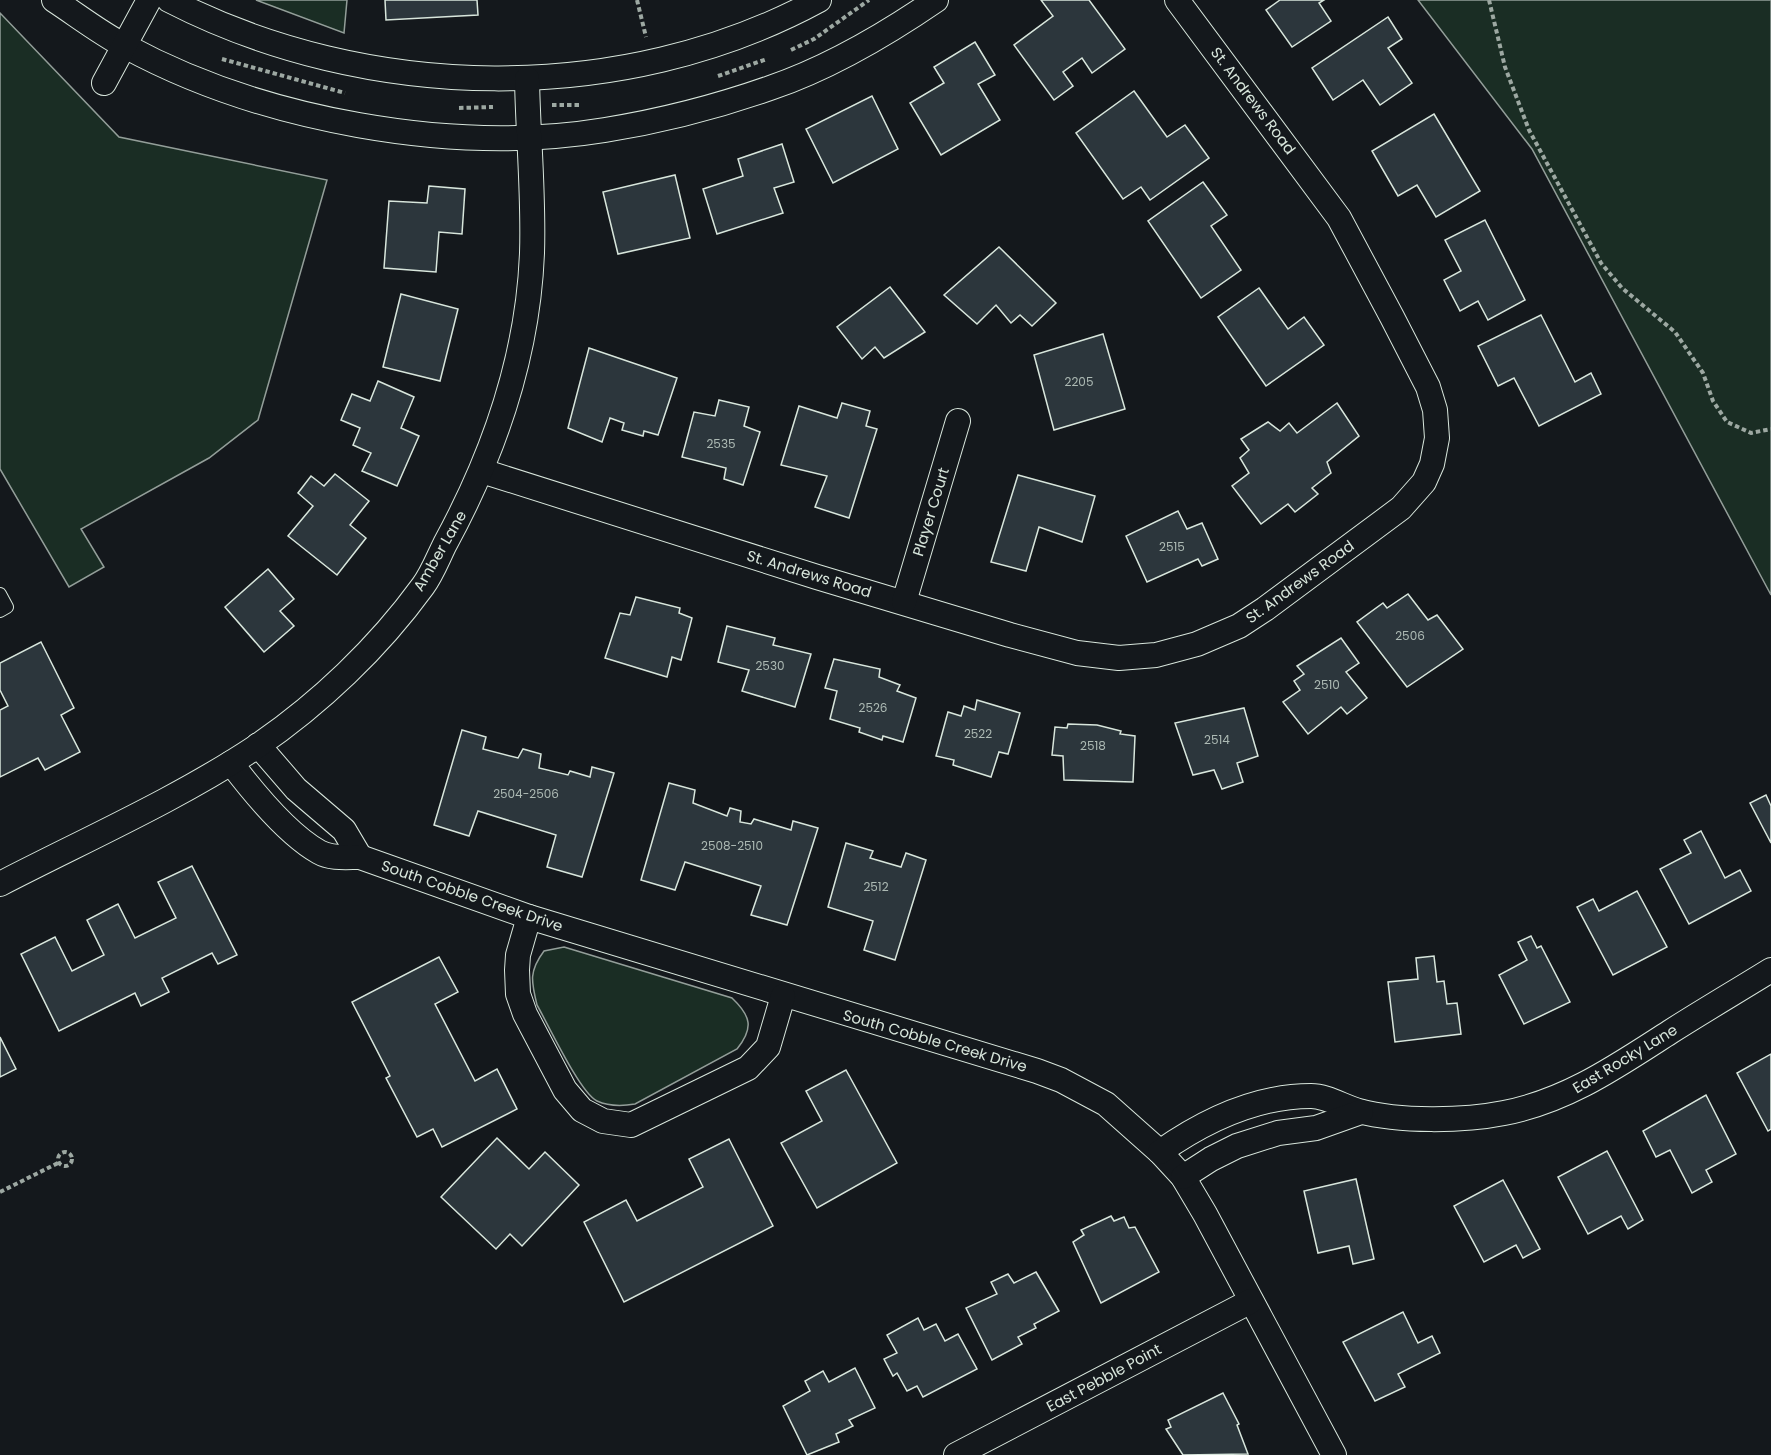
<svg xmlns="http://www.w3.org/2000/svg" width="1771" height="1455" viewBox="0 0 1771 1455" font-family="Poppins,sans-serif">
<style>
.green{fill:#1a2d24;stroke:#939e99;stroke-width:1.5}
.building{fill:#2c363c;stroke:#d8e6dc;stroke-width:1.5}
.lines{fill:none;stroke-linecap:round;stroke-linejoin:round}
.lane-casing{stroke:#d8e6dc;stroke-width:14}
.street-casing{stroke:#d8e6dc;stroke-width:26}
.path{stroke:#9da8a2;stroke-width:4;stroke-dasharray:4.5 3;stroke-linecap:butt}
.lane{stroke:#14181c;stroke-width:12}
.street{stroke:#14181c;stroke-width:24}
.labels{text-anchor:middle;stroke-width:4.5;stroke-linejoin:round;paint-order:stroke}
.number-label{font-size:12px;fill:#adbab4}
.street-label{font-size:15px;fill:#d8e6dc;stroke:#14181c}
</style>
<rect width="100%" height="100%" fill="#14181c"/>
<!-- green -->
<g class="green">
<path d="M 256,0 L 347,0 L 344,33 Z"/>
<path d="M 1418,0 L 1771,0 L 1771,595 L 1532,149 Z"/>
<path d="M 0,13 L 119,137 L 327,180 L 258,420 L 209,458 L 81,529 L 104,567 L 69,587 L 0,469 Z"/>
<path d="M 564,947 L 732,998 C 751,1016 754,1028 737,1049 L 635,1104 C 623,1106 608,1106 597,1101 C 580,1093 548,1024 537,1005 C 531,981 529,971 544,951 Z"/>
</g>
<!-- building -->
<g class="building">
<path d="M 385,0 L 477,0 L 478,15 L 386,20 Z"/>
<path d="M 1041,0 L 1089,0 L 1125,49 L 1092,73 L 1082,58 L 1063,72 L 1073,86 L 1054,100 L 1014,45 L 1053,16 Z"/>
<path d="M 1280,0 L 1324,0 L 1319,3 L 1331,21 L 1292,47 L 1266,10 Z"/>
<path d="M 1388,17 L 1402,39 L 1388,48 L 1412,83 L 1380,105 L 1363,80 L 1333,100 L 1312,68 Z"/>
<path d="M 975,42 L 995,75 L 978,84 L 1000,120 L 941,155 L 910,103 L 944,83 L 934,67 Z"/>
<path d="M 1134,91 L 1167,137 L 1185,125 L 1209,158 L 1150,200 L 1141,187 L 1123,199 L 1076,133 Z"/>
<path d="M 872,96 L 898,149 L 833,183 L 806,129 Z"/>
<path d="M 1434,114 L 1480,191 L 1436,217 L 1417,185 L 1398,196 L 1372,151 Z"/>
<path d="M 782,144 L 794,182 L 774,188 L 783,213 L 717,234 L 703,189 L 743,176 L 738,159 Z"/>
<path d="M 675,175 L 690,238 L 618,254 L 603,192 Z"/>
<path d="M 1203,182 L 1227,215 L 1211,226 L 1241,270 L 1201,298 L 1148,221 Z"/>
<path d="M 429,186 L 465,189 L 462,234 L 439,232 L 436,272 L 384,268 L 389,201 L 427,203 Z"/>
<path d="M 1485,220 L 1525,300 L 1488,320 L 1478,301 L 1460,311 L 1444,280 L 1461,271 L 1445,240 Z"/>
<path d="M 999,247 L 1056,303 L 1032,326 L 1020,315 L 1011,323 L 996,305 L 977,324 L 944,295 Z"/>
<path d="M 890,287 L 925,332 L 884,358 L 875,347 L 862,359 L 837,327 Z"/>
<path d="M 1259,288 L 1288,329 L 1304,317 L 1324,345 L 1266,386 L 1218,317 Z"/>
<path d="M 401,294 L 458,309 L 440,381 L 383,367 Z"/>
<path d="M 1541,315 L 1575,382 L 1591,373 L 1601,394 L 1539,426 L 1514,378 L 1498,386 L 1478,346 Z"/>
<path d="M 1103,334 L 1125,409 L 1054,430 L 1034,355 Z"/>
<path d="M 589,348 L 677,378 L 658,435 L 644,431 L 643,436 L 622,430 L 624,423 L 610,418 L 602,442 L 568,428 Z"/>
<path d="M 378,381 L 414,397 L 401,428 L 419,436 L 397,486 L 362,471 L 371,453 L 353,445 L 360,428 L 341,420 L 352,394 L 370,401 Z"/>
<path d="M 719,400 L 749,407 L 744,426 L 760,432 L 743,485 L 724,479 L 726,468 L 682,457 L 694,412 L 715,416 Z"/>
<path d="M 842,403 L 870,411 L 866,426 L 877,429 L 849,518 L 815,507 L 827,476 L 781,465 L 799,406 L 837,418 Z"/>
<path d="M 1337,403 L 1359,436 L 1327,462 L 1331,473 L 1312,488 L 1318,494 L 1295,512 L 1288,504 L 1261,524 L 1232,486 L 1249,473 L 1240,458 L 1249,450 L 1241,439 L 1268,422 L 1280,431 L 1289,423 L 1297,433 Z"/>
<path d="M 335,474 L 369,501 L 350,525 L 366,538 L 337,575 L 288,536 L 313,506 L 298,493 L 311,476 L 324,486 Z"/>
<path d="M 1018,475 L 1095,496 L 1082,542 L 1039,527 L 1026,571 L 991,562 Z"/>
<path d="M 1178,511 L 1187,529 L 1202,523 L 1218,559 L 1202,566 L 1198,559 L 1147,582 L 1126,536 Z"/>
<path d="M 268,569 L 294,599 L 280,611 L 294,626 L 264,652 L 225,607 Z"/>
<path d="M 1408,594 L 1428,620 L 1437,615 L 1463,649 L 1407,687 L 1357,622 L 1383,603 L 1387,608 Z"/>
<path d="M 636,597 L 680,608 L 679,613 L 692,618 L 681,660 L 672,657 L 667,677 L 605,658 L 620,613 L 630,615 Z"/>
<path d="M 727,626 L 775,638 L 773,645 L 811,654 L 795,707 L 742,691 L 749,670 L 718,662 Z"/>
<path d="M 1341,638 L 1359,663 L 1346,672 L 1367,698 L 1347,714 L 1341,707 L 1308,734 L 1283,702 L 1300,690 L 1294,681 L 1304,674 L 1297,666 Z"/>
<path d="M 41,642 L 74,708 L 61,715 L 80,752 L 45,770 L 38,758 L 0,777 L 0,710 L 8,706 L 0,690 L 0,663 Z"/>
<path d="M 834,659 L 880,669 L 879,677 L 900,685 L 897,691 L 916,698 L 903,742 L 883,736 L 882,740 L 859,732 L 860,728 L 830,719 L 837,691 L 825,688 Z"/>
<path d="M 977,700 L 1020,713 L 1008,754 L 999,752 L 991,777 L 953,765 L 954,760 L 936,756 L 948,712 L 961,716 L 964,706 L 975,710 Z"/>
<path d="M 1244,708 L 1258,756 L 1237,763 L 1243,782 L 1222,789 L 1214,770 L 1193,775 L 1175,723 Z"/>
<path d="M 1068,724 L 1097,725 L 1121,731 L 1120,734 L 1135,736 L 1133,782 L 1064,780 L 1063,756 L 1052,755 L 1055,727 L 1067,728 Z"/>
<path d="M 462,730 L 486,737 L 483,749 L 518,758 L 523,749 L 541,754 L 539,768 L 568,775 L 570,771 L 590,777 L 592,767 L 614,773 L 582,877 L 547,867 L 556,835 L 478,811 L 469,836 L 434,825 Z"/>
<path d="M 669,783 L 695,790 L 693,803 L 727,816 L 730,808 L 741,811 L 740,822 L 751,824 L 754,819 L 791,830 L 793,821 L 818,828 L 787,925 L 751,915 L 761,886 L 685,862 L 675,890 L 641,880 Z"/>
<path d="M 1766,795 L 1771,806 L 1771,843 L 1750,803 Z"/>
<path d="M 1701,831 L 1725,878 L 1740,870 L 1751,891 L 1689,924 L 1660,869 L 1691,853 L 1684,840 Z"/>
<path d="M 846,843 L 873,851 L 870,858 L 901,867 L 906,853 L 926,860 L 895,960 L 864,950 L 873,921 L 828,907 Z"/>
<path d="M 192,866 L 237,955 L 218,964 L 212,953 L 162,978 L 169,992 L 141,1006 L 135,993 L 59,1031 L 21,954 L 55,937 L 72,971 L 104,955 L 87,920 L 118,904 L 135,938 L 176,918 L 158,882 Z"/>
<path d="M 1637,891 L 1667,947 L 1613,975 L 1577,907 L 1593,899 L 1599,911 Z"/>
<path d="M 1531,936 L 1537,948 L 1541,946 L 1570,1002 L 1524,1024 L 1499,975 L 1527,960 L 1518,942 Z"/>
<path d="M 1434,956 L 1437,982 L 1444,981 L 1447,1004 L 1457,1003 L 1461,1034 L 1395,1042 L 1388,982 L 1418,979 L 1416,958 Z"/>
<path d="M 439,957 L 458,992 L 435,1004 L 475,1081 L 497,1069 L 517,1109 L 442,1147 L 433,1129 L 417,1137 L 386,1078 L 390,1076 L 352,1002 Z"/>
<path d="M 0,1037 L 16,1069 L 0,1077 Z"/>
<path d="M 1771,1054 L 1771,1129 L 1768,1131 L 1737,1073 Z"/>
<path d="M 846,1070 L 897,1163 L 817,1208 L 781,1143 L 822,1121 L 806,1091 Z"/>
<path d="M 1706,1095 L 1736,1154 L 1706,1170 L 1712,1182 L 1692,1193 L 1670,1150 L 1656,1157 L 1643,1131 Z"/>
<path d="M 497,1138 L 529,1169 L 545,1152 L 579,1185 L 522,1246 L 510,1234 L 496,1249 L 441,1197 Z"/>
<path d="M 729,1139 L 773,1226 L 624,1302 L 584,1222 L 626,1200 L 637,1221 L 703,1187 L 689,1159 Z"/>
<path d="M 1607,1151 L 1643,1220 L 1628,1229 L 1621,1216 L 1588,1234 L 1558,1177 Z"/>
<path d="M 1356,1179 L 1374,1259 L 1353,1264 L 1349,1246 L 1318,1253 L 1304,1191 Z"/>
<path d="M 1503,1180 L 1540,1249 L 1523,1258 L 1516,1245 L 1484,1262 L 1454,1206 Z"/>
<path d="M 1111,1216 L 1114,1221 L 1124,1217 L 1129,1228 L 1135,1227 L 1159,1272 L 1101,1303 L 1073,1242 L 1084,1235 L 1081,1230 Z"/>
<path d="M 1036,1272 L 1059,1311 L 1034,1324 L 1036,1328 L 1018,1337 L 1022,1344 L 992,1360 L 966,1308 L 997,1294 L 991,1282 L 1008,1274 L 1014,1283 Z"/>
<path d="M 1403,1312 L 1418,1343 L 1432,1336 L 1440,1353 L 1398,1374 L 1405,1387 L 1375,1401 L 1343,1342 Z"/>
<path d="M 918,1318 L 924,1330 L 936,1324 L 945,1341 L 958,1334 L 977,1369 L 923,1397 L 917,1386 L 907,1391 L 897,1373 L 893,1376 L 884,1359 L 897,1353 L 887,1335 Z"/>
<path d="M 855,1368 L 875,1408 L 849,1420 L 853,1426 L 836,1434 L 839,1442 L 807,1455 L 783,1406 L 810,1391 L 805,1381 L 823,1371 L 829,1382 Z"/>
<path d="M 1223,1393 L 1239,1424 L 1237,1425 L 1248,1454 L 1183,1455 L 1166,1429 L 1171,1427 L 1168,1420 Z"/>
</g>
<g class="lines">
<!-- lane casing -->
<g class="lane-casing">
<path id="lane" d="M 0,594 L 7,607 L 0,611"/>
</g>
<!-- street casing -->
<g class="street-casing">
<g id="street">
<path d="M 54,0 C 77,15 100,33 125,46 C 261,120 452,155 605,130 C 661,121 716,107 770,88 C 829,68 885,35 936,0"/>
<path d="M 169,0 C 367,102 622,107 819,0"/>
<path d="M 104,83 L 149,0"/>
<path d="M 482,471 L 817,577 L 1010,635 L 1077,653 L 1119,658 L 1156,655 L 1197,644 L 1239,626 L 1265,609 L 1401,508 L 1424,482 L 1432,464 L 1437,438 L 1435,410 L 1428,387 L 1392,317 L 1339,218 L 1177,0"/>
<path d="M 904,602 L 958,421"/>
<path d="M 258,745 L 296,789 L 344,830 L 360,857"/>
<path d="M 231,763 C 253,792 287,834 319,852 C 331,859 347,857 360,857 L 529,917 L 1037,1071 L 1061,1080 L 1106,1104 L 1160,1152 L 1183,1177 L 1205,1214 L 1334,1455"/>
<path d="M 0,884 C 85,840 176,800 256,747 C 319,704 378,648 423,586 C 432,574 438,558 445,544 C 494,454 528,357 532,253 C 534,195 528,137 527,79"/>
<path d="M 529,917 L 518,955 L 517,970 L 518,994 L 525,1014 L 565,1090 L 582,1110 L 603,1121 L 631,1125 L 748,1068 L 768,1047 L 783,996"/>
<path d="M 1160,1152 C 1204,1121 1256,1096 1311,1096 C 1327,1096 1344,1107 1359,1111 C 1399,1122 1464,1121 1504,1113 C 1567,1101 1617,1066 1670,1032 C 1703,1011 1737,991 1771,970"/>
<path d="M 1183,1177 L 1211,1159 L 1237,1146 L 1278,1133 L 1316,1128 L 1361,1112"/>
<path d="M 956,1455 L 1251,1301"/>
</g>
</g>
<!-- path -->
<g class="path">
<path d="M 637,0 L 646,37"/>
<path d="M 1489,0 L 1505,67 L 1529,130 L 1601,263 L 1622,288 L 1675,332 L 1703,373 L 1713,401 L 1727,422 L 1751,433 L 1771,429"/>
<path d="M 791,50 L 814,39 L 869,0"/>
<path d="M 222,59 L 345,93"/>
<path d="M 718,76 L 767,59"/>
<path d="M 552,105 L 580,105"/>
<path d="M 459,108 L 493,107"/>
<circle cx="65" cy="1159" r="7"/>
<path d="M 0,1192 L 58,1163"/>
</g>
<!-- lane -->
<use href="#lane" class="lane"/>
<!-- street -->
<use href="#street" class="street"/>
</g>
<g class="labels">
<!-- number labels -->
<g class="number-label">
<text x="1079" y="386">2205</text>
<text x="721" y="448">2535</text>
<text x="1172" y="551">2515</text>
<text x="1410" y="640">2506</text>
<text x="770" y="670">2530</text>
<text x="1327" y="689">2510</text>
<text x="873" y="712">2526</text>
<text x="978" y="738">2522</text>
<text x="1217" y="744">2514</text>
<text x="1093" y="750">2518</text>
<text x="526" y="798">2504-2506</text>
<text x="732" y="850">2508-2510</text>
<text x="876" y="891">2512</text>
</g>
<!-- street labels -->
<g class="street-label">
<text transform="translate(1253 101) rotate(53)" y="5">St. Andrews Road</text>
<text transform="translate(931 512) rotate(-73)" y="5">Player Court</text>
<text transform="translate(440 551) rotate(-60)" y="5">Amber Lane</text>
<text transform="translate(809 574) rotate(17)" y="5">St. Andrews Road</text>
<text transform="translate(1300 582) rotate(-36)" y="5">St. Andrews Road</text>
<text transform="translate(472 896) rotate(19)" y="5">South Cobble Creek Drive</text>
<text transform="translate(935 1041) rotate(16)" y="5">South Cobble Creek Drive</text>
<text transform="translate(1625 1059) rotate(-31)" y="5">East Rocky Lane</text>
<text transform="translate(1104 1378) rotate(-28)" y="5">East Pebble Point</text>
</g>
</g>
</svg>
